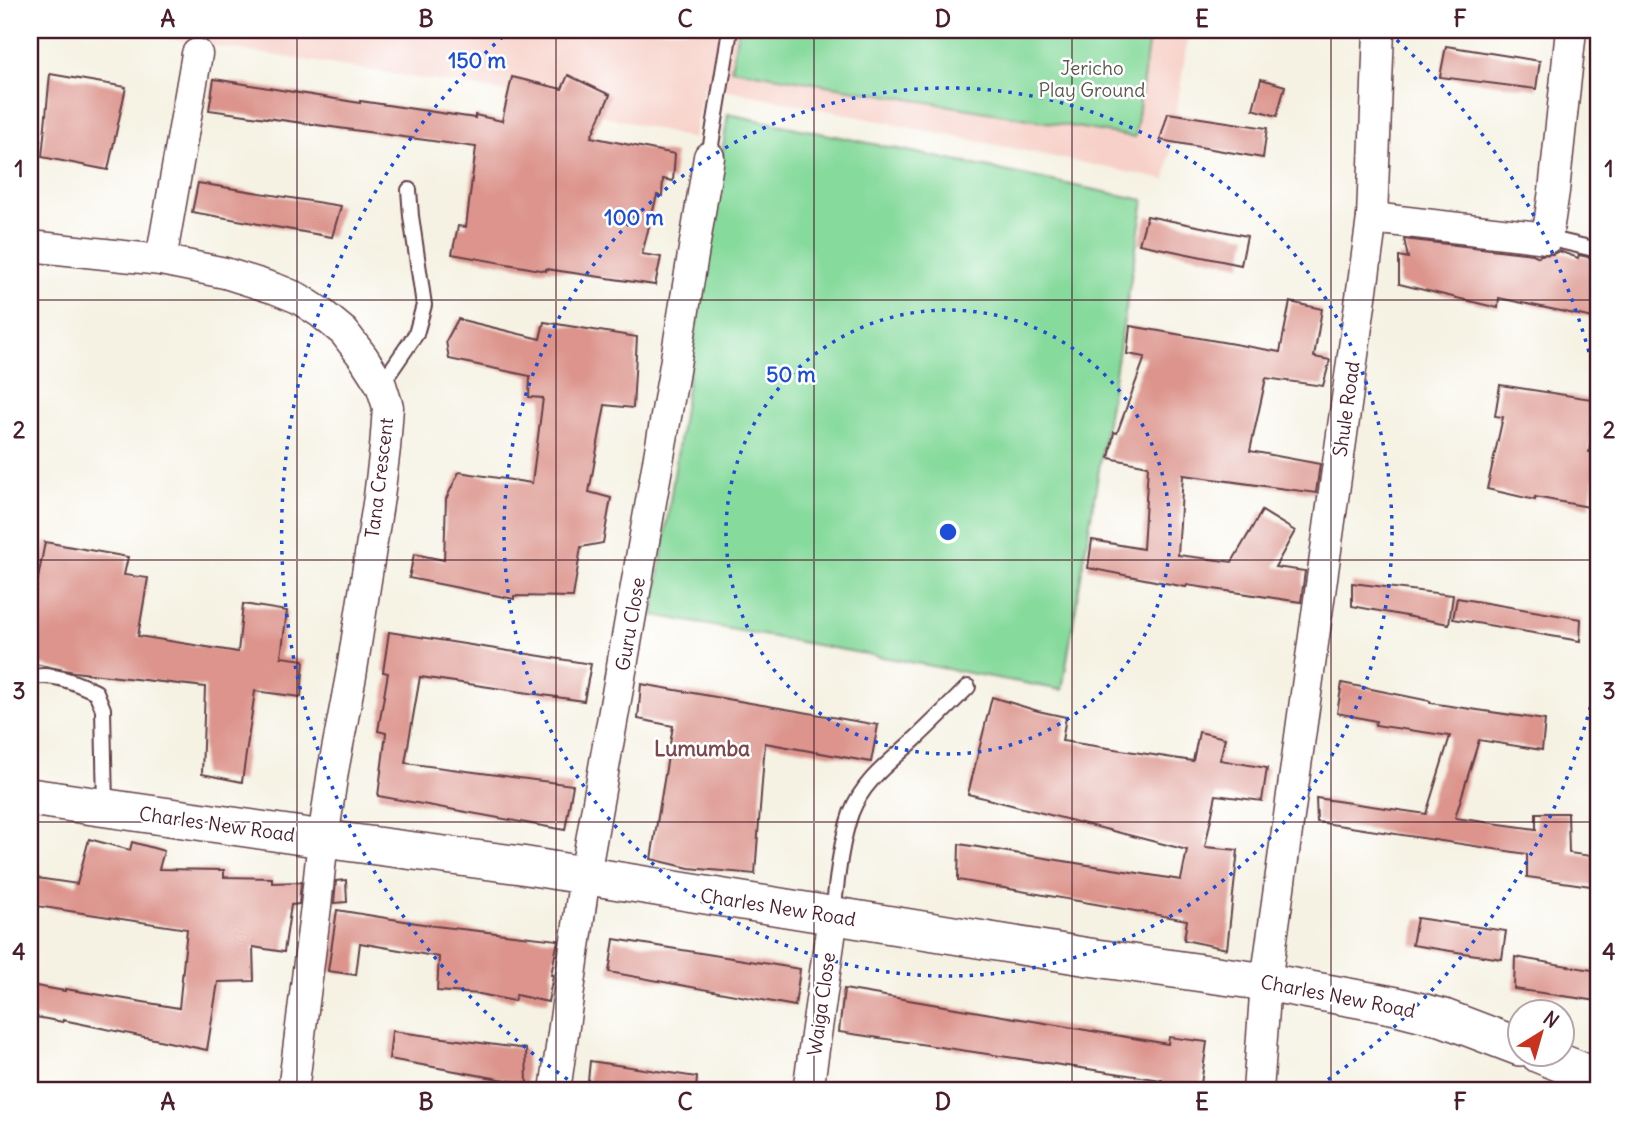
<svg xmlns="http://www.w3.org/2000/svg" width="1628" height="1121" viewBox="0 0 1628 1121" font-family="Delius,sans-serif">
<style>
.built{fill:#f7d1c9}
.green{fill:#86da9c;stroke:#687c64;stroke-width:2}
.building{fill:#dc948c}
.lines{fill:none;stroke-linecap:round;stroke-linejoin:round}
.service-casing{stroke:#643f47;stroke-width:18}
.minor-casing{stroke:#643f47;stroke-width:33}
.tertiary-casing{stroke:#643f47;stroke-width:40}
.service{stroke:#fff;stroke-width:14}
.minor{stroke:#fff;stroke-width:30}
.tertiary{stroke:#fff;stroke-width:37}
.grid{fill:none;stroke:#4a1f2b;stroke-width:2;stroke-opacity:0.55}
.ring{fill:none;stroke:#1d4ed8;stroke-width:3.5;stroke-dasharray:3.5 7}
.labels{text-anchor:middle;stroke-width:5;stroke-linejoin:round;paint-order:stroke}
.park-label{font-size:19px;fill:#5c574d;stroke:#fff}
.street-label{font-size:19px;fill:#4a1f2b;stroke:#fff}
.neighbourhood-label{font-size:21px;font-weight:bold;fill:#7d484d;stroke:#fff}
.centre{fill:#1d4ed8;stroke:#fff;stroke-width:3.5}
.ring-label{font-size:21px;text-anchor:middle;font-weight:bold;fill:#1d4ed8;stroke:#fff;stroke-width:5;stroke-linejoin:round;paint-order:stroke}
.neatline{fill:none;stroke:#4a1f2b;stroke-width:2.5}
.grid-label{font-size:23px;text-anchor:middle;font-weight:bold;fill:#4a1f2b}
</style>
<rect width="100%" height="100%" fill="#fff"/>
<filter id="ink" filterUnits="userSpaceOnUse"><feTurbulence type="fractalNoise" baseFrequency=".0143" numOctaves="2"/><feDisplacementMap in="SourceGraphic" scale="14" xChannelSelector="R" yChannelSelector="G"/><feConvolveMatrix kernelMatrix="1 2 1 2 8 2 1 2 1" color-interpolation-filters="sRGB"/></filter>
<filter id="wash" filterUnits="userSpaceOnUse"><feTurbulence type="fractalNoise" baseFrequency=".00686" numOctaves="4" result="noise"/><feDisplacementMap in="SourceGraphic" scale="28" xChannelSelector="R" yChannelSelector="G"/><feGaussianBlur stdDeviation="1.57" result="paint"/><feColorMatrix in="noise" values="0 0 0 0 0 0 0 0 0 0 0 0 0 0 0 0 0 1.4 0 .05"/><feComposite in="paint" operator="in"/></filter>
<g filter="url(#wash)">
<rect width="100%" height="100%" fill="#f5f2e3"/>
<!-- built -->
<path class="built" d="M 112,30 L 1189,30 L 1166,180 L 704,85 L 693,139 L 521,94 Z"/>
<!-- green -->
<g class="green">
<path d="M 738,30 L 1150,30 L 1135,137 L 731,69 Z"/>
<path d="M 728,114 L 1144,200 L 1062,690 L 653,615 Z"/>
</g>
<g id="blocks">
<!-- building -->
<g class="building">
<path d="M 1446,46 L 1540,61 L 1536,89 L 1440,77 Z"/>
<path d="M 50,74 L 126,87 L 108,170 L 42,157 Z"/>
<path d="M 568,75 L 610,95 L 591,137 L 675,154 L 673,181 L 663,179 L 662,196 L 657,195 L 642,254 L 661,257 L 655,285 L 546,269 L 546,271 L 452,254 L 458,226 L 466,227 L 476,147 L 209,110 L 214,79 L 360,103 L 360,101 L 475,118 L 475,115 L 502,121 L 512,77 L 562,89 Z"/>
<path d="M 1261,79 L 1285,86 L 1277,116 L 1253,109 Z"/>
<path d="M 1168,113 L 1267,128 L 1263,158 L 1160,140 Z"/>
<path d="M 198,183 L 341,206 L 332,237 L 192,212 Z"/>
<path d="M 1147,216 L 1247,236 L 1241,265 L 1139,244 Z"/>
<path d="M 1404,239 L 1533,254 L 1539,257 L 1540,255 L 1553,254 L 1559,251 L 1578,258 L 1579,255 L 1597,259 L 1598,319 L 1499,298 L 1498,308 L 1399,284 L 1399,256 L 1408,258 Z"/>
<path d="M 1290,302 L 1322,309 L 1314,357 L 1330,360 L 1323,386 L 1266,378 L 1250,451 L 1320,464 L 1316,493 L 1183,475 L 1178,555 L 1232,562 L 1262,511 L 1295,531 L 1275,567 L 1305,571 L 1301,602 L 1187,585 L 1186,587 L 1088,568 L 1092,540 L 1143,549 L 1148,466 L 1109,458 L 1114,432 L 1117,433 L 1145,357 L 1127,354 L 1130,326 L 1280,352 Z"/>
<path d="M 458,319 L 540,339 L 544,322 L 637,337 L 633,408 L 605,405 L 589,492 L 611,498 L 603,543 L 581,547 L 573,597 L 514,596 L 514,599 L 409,578 L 414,554 L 444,560 L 446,499 L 459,472 L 532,483 L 543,398 L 529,397 L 530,376 L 449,359 L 446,341 Z"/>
<path d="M 1500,385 L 1598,400 L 1589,452 L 1598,454 L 1589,507 L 1535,497 L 1535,500 L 1487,489 L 1503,417 L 1495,416 Z"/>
<path d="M 45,542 L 128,557 L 124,575 L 148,578 L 138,636 L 238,652 L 243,604 L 287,611 L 281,657 L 304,660 L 301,697 L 255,691 L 242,782 L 202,774 L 205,687 L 74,672 L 30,663 L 30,620 Z"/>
<path d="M 1352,583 L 1453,595 L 1449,624 L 1352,606 Z"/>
<path d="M 1457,598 L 1581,619 L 1580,641 L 1453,619 Z"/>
<path d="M 389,632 L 591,664 L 584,701 L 420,677 L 405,763 L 573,785 L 565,830 L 378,796 L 386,733 L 378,731 L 388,673 L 383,672 Z"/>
<path d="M 1342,683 L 1430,701 L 1430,703 L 1545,720 L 1542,750 L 1479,740 L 1455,818 L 1536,829 L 1536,813 L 1568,813 L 1569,853 L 1598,857 L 1598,887 L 1527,877 L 1527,854 L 1317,822 L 1316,798 L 1426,814 L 1450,736 L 1375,725 L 1376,721 L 1337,713 Z"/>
<path d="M 641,684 L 878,725 L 871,762 L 765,743 L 755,874 L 689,868 L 651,859 L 673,726 L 638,719 Z"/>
<path d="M 992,697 L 1038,711 L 1066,717 L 1062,741 L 1193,761 L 1199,732 L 1225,738 L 1220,760 L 1267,768 L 1262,801 L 1216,795 L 1205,847 L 1238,850 L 1227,949 L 1184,940 L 1187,920 L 958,880 L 959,844 L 1181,880 L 1187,850 L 968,794 Z"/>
<path d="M 89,839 L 130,850 L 132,842 L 164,851 L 159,869 L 224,870 L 224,877 L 272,878 L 272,883 L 301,882 L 299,904 L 291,905 L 284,952 L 253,947 L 254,981 L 218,982 L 207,1050 L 63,1020 L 63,1022 L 30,1016 L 30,985 L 65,991 L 65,989 L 179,1008 L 187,929 L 30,905 L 30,877 L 77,884 Z"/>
<path d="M 346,880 L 347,902 L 334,903 L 336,881 Z"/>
<path d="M 337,910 L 435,926 L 558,940 L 551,975 L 553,975 L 548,1002 L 516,995 L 514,1001 L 480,994 L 437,991 L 439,957 L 360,943 L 356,975 L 328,971 Z"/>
<path d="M 1417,918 L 1506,931 L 1502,959 L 1412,945 Z"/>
<path d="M 614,939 L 800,969 L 795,1006 L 609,972 Z"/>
<path d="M 1515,957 L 1598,971 L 1598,1001 L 1514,989 Z"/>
<path d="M 844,989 L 1168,1044 L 1169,1037 L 1207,1042 L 1200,1091 L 1161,1091 L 1162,1080 L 839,1032 Z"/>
<path d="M 392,1031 L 526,1049 L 527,1084 L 389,1059 Z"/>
<path d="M 590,1061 L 697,1077 L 696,1091 L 587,1091 Z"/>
</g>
</g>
</g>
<g filter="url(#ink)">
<use href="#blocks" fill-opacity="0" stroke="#643f47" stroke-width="2"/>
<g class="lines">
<!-- service casing -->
<g class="service-casing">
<g id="service">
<path d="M 709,157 L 730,30"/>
<path d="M 1547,238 L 1598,250"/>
<path d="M 381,385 L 416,334 L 424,305 L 411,216 L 409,190"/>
<path d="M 30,678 C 50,671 77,683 96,692 L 103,709 L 105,806"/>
<path d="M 833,914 C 837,880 840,845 851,813 C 863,781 890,762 914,740 C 932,723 950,705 968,687"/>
</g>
</g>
<!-- minor casing -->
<g class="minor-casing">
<g id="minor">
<path d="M 1372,218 L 1379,30"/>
<path d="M 30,246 L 161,260 L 225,273 L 276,289 L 298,298 L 321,313 L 344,332 L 363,357 L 381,385 L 388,407 L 385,448 L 379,497 L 351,676 L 333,771 L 323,839 L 316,906 L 293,1091"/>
<path d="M 161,260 L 197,54"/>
<path d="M 555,1091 L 585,875 L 673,377 L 709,157"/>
<path d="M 808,1091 L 833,916"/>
<path d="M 1258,1091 L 1266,982 L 1372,218 L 1547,238 L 1554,191 L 1571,30"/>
</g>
</g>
<!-- tertiary casing -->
<g class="tertiary-casing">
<g id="tertiary">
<path d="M 30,797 L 323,839 L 521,865 L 1089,957 L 1266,982 L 1397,1006 L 1444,1018 L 1520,1047"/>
<path d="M 1539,1054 L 1598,1078"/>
</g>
</g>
<!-- service -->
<use href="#service" class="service"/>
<!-- minor -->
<use href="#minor" class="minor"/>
<!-- tertiary -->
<use href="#tertiary" class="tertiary"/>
</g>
</g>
<!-- grid -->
<path class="grid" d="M 297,30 L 297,1091M 556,30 L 556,1091M 814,30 L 814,1091M 1072,30 L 1072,1091M 1331,30 L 1331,1091M 30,300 L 1598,300M 30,560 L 1598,560M 30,822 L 1598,822"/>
<!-- distance rings -->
<g class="ring">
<circle cx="948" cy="532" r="222"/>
<circle cx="948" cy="532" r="444"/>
<path d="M1598 676A666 666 0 0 1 1311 1091M585 1091A666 666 0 0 1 507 33M1389 33A666 666 0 0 1 1598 388"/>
</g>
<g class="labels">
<!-- park labels -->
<g class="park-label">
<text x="1092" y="75">Jericho<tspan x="1092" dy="22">Play Ground</tspan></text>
</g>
<!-- street labels -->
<g class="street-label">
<text transform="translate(1346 409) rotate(-82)" y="7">Shule Road</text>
<text transform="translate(379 478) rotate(-83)" y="7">Tana Crescent</text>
<text transform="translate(630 624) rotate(-80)" y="7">Guru Close</text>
<text transform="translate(217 824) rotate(8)" y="7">Charles New Road</text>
<text transform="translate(778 907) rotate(9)" y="7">Charles New Road</text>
<text transform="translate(1338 996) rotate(11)" y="7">Charles New Road</text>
<text transform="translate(821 1004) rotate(-82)" y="7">Waiga Close</text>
</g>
<!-- neighbourhood labels -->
<g class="neighbourhood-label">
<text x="702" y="756">Lumumba</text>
</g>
</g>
<circle cx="948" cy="532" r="10" class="centre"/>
<g class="ring-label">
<text x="477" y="68">150 m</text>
<text x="634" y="225">100 m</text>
<text x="791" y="382">50 m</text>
</g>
<!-- margin -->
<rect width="1628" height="1121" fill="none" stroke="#fff" stroke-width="77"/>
<!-- north arrow -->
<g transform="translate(1541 1033) rotate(37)"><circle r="33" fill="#ffffff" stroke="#b7a5aa" stroke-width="2"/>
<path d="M0-5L12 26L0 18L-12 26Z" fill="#c8321e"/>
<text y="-10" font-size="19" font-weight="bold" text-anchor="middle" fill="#4a1f2b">N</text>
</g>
<rect x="38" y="38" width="1552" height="1044" class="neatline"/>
<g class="grid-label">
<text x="168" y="27">A</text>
<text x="426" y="27">B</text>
<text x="685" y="27">C</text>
<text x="943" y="27">D</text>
<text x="1202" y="27">E</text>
<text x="1460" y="27">F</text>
<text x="19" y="177">1</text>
<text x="1609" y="177">1</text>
<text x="19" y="438">2</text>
<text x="1609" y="438">2</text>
<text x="19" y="699">3</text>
<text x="1609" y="699">3</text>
<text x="19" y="960">4</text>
<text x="1609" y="960">4</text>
<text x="168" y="1110">A</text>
<text x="426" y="1110">B</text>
<text x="685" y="1110">C</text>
<text x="943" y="1110">D</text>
<text x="1202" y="1110">E</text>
<text x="1460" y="1110">F</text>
</g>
</svg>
